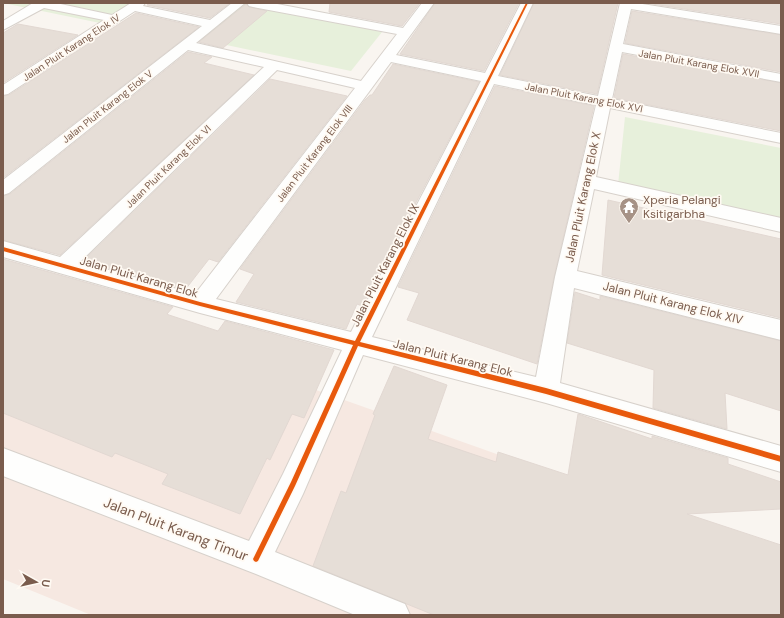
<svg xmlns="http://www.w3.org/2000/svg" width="784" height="618" viewBox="0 0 784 618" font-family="'DM Sans',sans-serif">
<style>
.commercial{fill:#f6e8e1}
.green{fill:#e7f0db}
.building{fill:#e6ded7;stroke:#e2d8d2}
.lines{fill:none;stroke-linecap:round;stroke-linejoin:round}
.minor-casing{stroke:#d7d1cb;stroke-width:2}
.minor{fill:#fefefd;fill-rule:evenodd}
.cycleway-casing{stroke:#fffaf3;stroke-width:3}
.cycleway{fill:#e8590c;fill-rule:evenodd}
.labels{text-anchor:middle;stroke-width:3.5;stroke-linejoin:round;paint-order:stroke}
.far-street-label{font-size:10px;fill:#7a5c4d;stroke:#fffaf3}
.street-label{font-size:12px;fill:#7a5c4d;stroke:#fffaf3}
.poi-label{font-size:12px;fill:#7a5c4d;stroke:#fffaf3;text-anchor:start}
.near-street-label{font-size:14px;fill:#7a5c4d;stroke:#fffaf3}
</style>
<rect width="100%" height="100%" fill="#f9f5f0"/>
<!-- commercial -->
<path class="commercial" d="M 3,279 L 781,555 L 781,615 L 91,615 L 3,579 Z"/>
<!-- green -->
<g class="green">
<path d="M 3,3 L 131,3 L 100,23 Z"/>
<path d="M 242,3 L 244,3 L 382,32 L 351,71 L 198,39 Z"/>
<path d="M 625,117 L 781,148 L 781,221 L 618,185 Z"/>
</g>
<!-- building -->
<g class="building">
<path d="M 150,3 L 230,3 L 210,18 L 147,5 Z"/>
<path d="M 330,3 L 420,3 L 402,26 L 329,12 Z"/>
<path d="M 435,3 L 519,3 L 484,71 L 400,54 Z"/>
<path d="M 534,3 L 618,3 L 597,94 L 500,75 Z"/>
<path d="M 646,3 L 781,3 L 781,24 Z"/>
<path d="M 246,4 L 249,7 L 267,11 L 223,48 L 199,42 Z"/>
<path d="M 632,11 L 781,35 L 781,72 L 625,43 Z"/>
<path d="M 136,13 L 199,27 L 3,178 L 3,96 L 9,95 Z"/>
<path d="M 18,24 L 78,35 L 3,83 L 3,33 Z"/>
<path d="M 188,52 L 212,57 L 204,63 L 254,75 L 60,255 L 3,240 L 3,196 L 10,194 Z"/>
<path d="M 623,54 L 781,83 L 781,131 L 614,98 Z"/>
<path d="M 393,64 L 479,82 L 362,306 L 357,304 L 346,329 L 236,302 L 254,274 L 240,269 L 365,100 L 370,95 L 372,95 Z"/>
<path d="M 270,79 L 347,96 L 218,262 L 209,259 L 185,290 L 83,261 Z"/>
<path d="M 495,86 L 594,106 L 554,277 L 537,364 L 407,320 L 419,293 L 398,287 Z"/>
<path d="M 608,200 L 781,239 L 781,318 L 602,275 Z"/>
<path d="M 3,259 L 173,307 L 167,314 L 169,315 L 218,331 L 225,321 L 334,350 L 304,418 L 292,414 L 270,460 L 267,458 L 240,514 L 162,484 L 168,474 L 115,453 L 112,457 L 3,413 Z"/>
<path d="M 575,292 L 600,300 L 600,296 L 781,341 L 781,411 L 725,393 L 727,429 L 653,408 L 654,370 L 567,343 Z"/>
<path d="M 394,366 L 447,385 L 428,439 L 496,462 L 498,452 L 568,475 L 578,414 L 652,439 L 652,436 L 728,458 L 728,464 L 781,482 L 781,509 L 687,514 L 781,545 L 781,615 L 434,615 L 313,566 L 341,491 L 346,493 L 375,415 L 373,414 Z"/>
</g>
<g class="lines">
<!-- minor casing -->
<g class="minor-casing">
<path id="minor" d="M 33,3 L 56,3 L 112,15 L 131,3 L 145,3 L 143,6 L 210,20 L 232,3 L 245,3 L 196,43 L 361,81 L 397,34 L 253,7 L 249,6 L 247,3 L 272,3 L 403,28 L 422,3 L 434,3 L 396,55 L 485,73 L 521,3 L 533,3 L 498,76 L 598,96 L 620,3 L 636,3 L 781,26 L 781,34 L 631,9 L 623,44 L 781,74 L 781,82 L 622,52 L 612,99 L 781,133 L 781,143 L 610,108 L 596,177 L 781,218 L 781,232 L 594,189 L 577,271 L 781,320 L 781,340 L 574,288 L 560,383 L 781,446 L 781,472 L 546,403 L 363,355 L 303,494 L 275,552 L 405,604 L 410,615 L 355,615 L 256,574 L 3,476 L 3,448 L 249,541 L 283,474 L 342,350 L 200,313 L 3,257 L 3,241 L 60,257 L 264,67 L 188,50 L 9,193 L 3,195 L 3,180 L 202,26 L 135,11 L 8,94 L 3,95 L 3,85 L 104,20 L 44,8 L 3,30 L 3,21 ZM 391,62 L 481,81 L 351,332 L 216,299 ZM 277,70 L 355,88 L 195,294 L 80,262 ZM 494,84 L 596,105 L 555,277 L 536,377 L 372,337 Z"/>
</g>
<!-- minor -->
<use href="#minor" class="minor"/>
<!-- cycleway casing -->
<g class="cycleway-casing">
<path id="cycleway" d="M 526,3 L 528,3 L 360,342 L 546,388 L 781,456 L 781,462 L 546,394 L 358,346 L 295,486 L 258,561 L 256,562 L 254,561 L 253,559 L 254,557 L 291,482 L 353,345 L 200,306 L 3,251 L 3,247 L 200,302 L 355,341 Z"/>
</g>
<!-- cycleway -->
<use href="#cycleway" class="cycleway"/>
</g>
<!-- icons -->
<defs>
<g id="temple-pin" transform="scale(1)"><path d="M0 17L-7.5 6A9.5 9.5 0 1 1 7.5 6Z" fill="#a69286" stroke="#fffaf3"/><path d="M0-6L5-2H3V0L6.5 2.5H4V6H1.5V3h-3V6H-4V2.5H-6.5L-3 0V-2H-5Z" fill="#fff"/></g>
</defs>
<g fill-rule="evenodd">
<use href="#temple-pin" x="629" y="207"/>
</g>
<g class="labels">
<!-- far-street labels -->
<g class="far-street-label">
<text transform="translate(71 47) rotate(-33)" y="4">Jalan Pluit Karang Elok IV</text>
<text transform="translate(699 63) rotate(10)" y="4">Jalan Pluit Karang Elok XVII</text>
<text transform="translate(584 97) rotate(11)" y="4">Jalan Pluit Karang Elok XVI</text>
<text transform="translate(107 106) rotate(-38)" y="4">Jalan Pluit Karang Elok V</text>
<text transform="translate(314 153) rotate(-53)" y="4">Jalan Pluit Karang Elok VIII</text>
<text transform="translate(168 166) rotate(-44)" y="4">Jalan Pluit Karang Elok VI</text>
</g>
<!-- street labels -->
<g class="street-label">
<text transform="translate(583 197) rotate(-78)" y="4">Jalan Pluit Karang Elok X</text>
<text transform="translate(385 265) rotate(-63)" y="4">Jalan Pluit Karang Elok IX</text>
<text transform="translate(139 277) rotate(16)" y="4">Jalan Pluit Karang Elok</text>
<text transform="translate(673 303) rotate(14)" y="4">Jalan Pluit Karang Elok XIV</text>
<text transform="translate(453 358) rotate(14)" y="4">Jalan Pluit Karang Elok</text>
</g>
<!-- poi labels -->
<g class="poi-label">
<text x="643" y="204">Xperia Pelangi<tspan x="643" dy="14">Ksitigarbha</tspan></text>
</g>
<!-- near-street labels -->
<g class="near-street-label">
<text transform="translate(176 529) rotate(21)" y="5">Jalan Pluit Karang Timur</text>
</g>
</g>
<!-- border -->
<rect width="784" height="618" fill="none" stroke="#7a5c4d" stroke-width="8"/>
<!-- north arrow -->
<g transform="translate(36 582) rotate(98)" stroke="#fffaf3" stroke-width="3" paint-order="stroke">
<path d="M0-3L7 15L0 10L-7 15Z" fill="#7a5c4d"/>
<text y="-6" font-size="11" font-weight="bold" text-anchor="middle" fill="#7a5c4d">U</text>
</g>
</svg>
